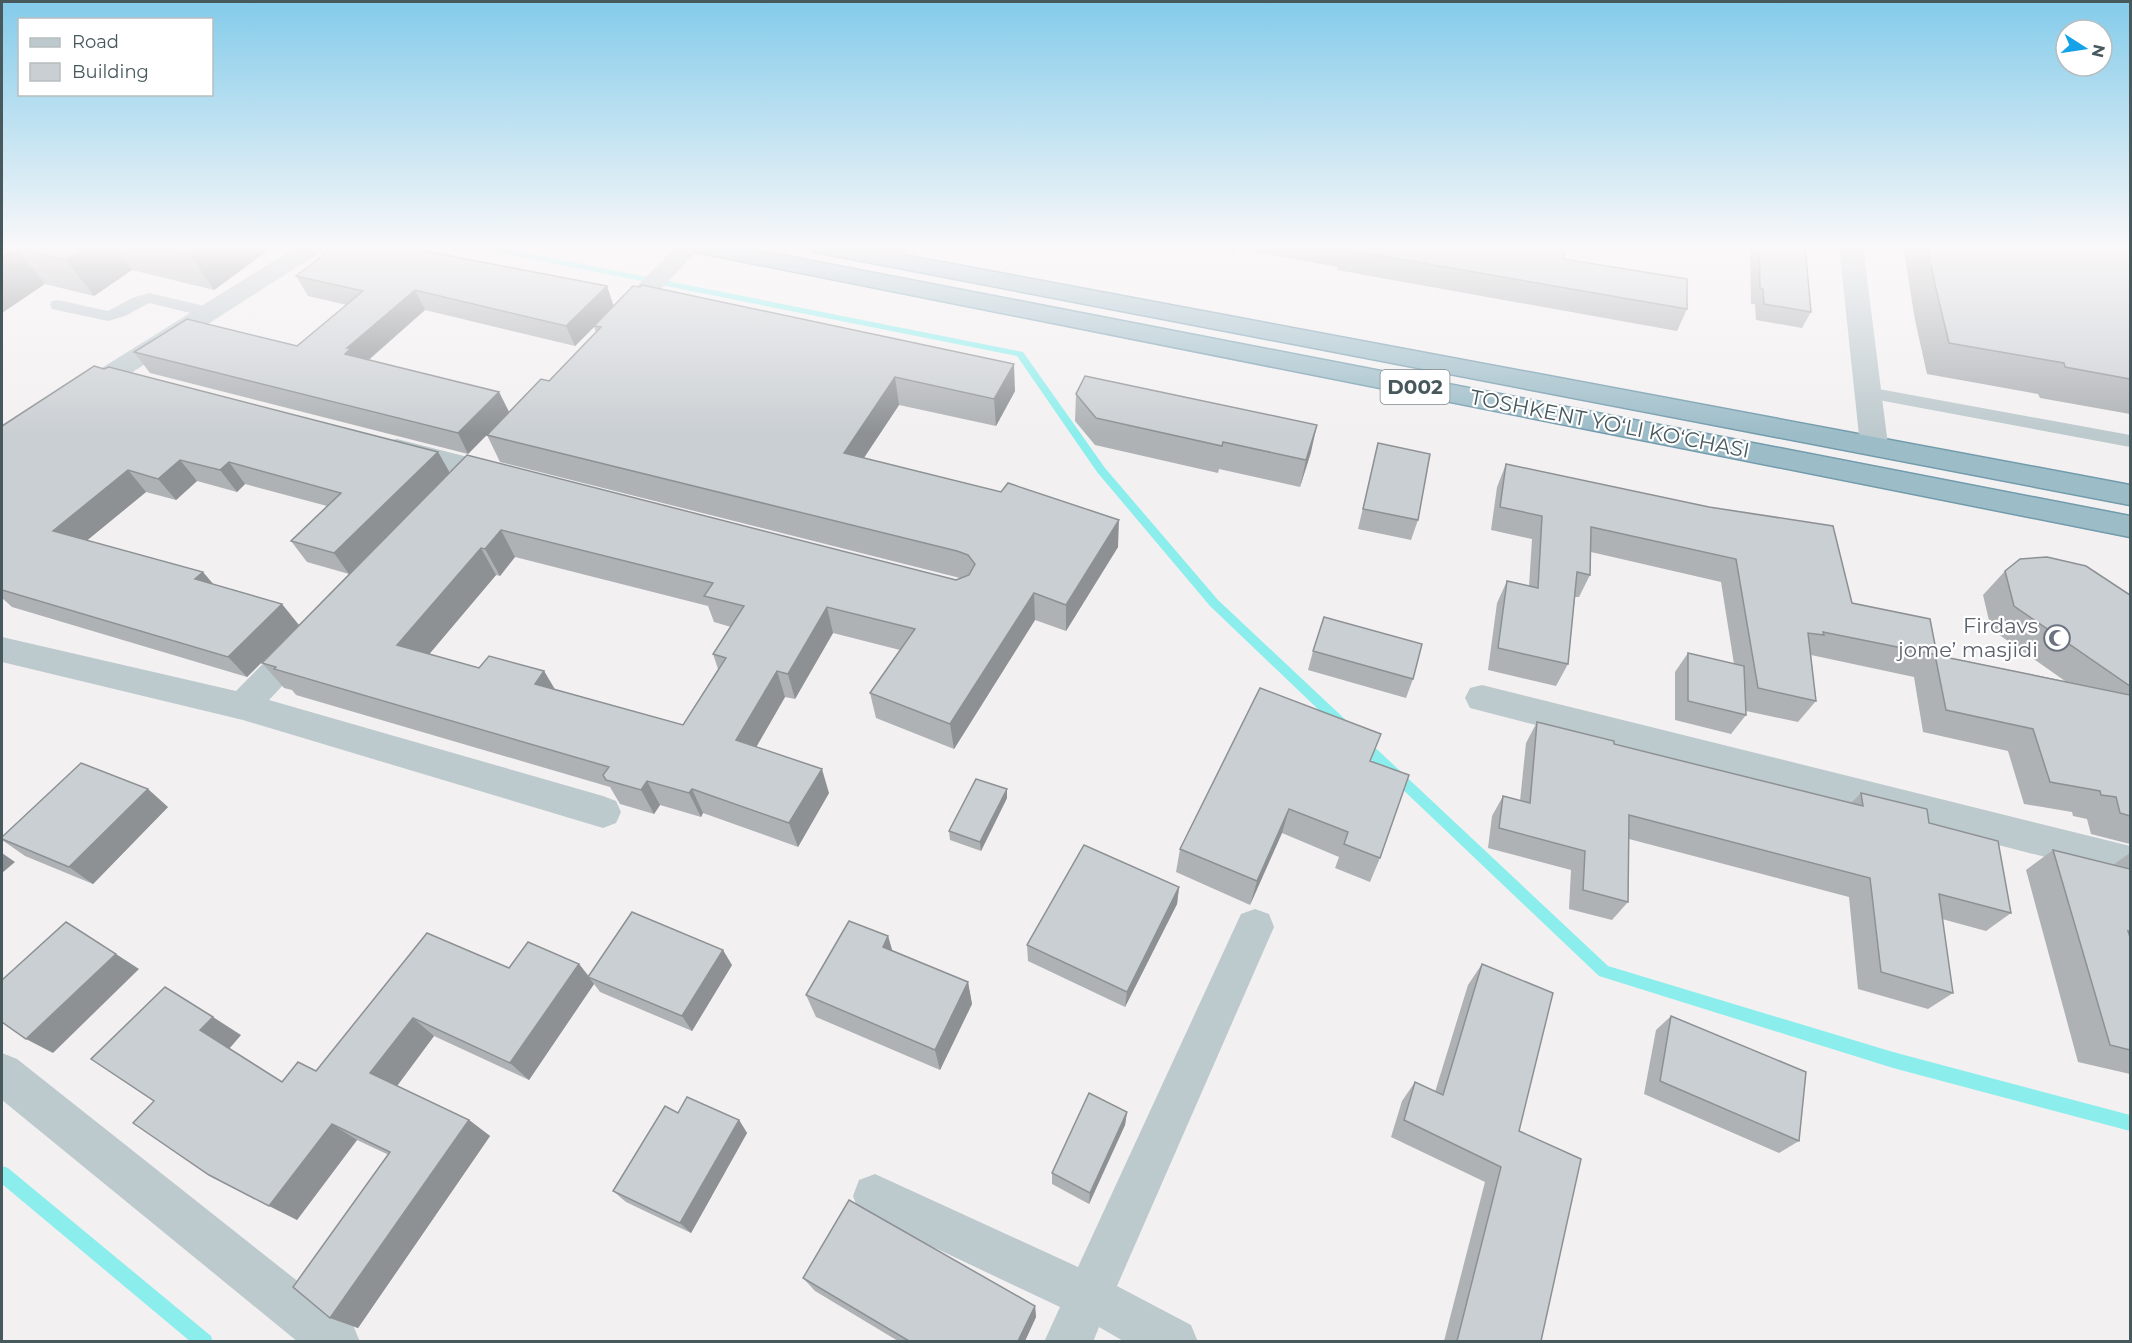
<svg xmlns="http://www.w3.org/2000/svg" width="2132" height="1343" viewBox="0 0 2132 1343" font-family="Montserrat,sans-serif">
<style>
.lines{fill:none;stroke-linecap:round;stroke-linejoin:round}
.stream{fill:#8beeec;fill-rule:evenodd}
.trunk-casing{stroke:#729bac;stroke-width:3}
.service{fill:#bcc9cd;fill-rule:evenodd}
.minor{fill:#bcc9cd;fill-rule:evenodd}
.trunk{fill:#9cbcc8;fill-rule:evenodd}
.wall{fill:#aeb2b5;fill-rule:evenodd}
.shaded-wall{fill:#8d9194}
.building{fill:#cacfd3;stroke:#8d9194;stroke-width:1.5;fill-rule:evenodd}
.labels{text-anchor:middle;stroke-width:4.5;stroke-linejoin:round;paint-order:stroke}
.shield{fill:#fff;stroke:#7f8b8e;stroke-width:1.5}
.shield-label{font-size:20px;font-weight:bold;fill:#48595e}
.street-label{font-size:21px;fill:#48595e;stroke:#fff}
.worship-label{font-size:21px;fill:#5b616d;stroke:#fff;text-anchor:end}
</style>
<rect width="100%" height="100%" fill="#f3f0f1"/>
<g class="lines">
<!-- stream -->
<g class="stream">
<path d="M 476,246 L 492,246 L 1023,352 L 1105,468 L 1218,600 L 1349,723 L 1351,727 L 1349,731 L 1341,731 L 1210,606 L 1097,472 L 1017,356 L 480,249 Z"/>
<path d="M 1362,738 L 1366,739 L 1608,966 L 1893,1052 L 2130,1115 L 2130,1131 L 1893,1068 L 1599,976 L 1358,747 L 1356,743 L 1358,739 Z"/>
<path d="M 2,1166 L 8,1168 L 211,1336 L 213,1342 L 191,1342 L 2,1184 Z"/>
</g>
<!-- trunk casing -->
<g class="trunk-casing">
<g id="trunk">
<path d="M 688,246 L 735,246 L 2130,516 L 2130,537 L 700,253 L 692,251 Z"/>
<path d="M 808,246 L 856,246 L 2130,485 L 2130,505 L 820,253 L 812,251 Z"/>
</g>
</g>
<!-- service -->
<g class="service">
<path d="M 149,293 L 213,308 L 216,312 L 213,316 L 207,317 L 149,303 L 125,316 L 108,321 L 52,309 L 50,305 L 52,301 L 58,300 L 108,311 L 132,298 Z"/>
<path d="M 1868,387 L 2130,435 L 2130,447 L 1862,397 L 1859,393 L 1862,389 Z"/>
</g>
<!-- minor -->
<g class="minor">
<path d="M 298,246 L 326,246 L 322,251 L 12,449 L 2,451 L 2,430 Z"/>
<path d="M 677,246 L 702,246 L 627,324 L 618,327 L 609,324 L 605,319 L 609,314 Z"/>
<path d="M 885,246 L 909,246 C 900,259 895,268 879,264 L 875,259 Z"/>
<path d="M 1839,246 L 1863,246 L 1888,445 L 1884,452 L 1874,454 L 1864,452 L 1860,445 Z"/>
<path d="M 397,439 L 511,468 L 515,475 L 511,482 L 501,485 L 387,455 L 383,448 L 387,441 Z"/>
<path d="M 304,630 L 315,633 L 320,642 L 315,651 L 269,700 L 603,796 L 616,801 L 621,812 L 616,823 L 603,828 L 243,720 L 2,662 L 2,637 L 236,691 L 293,633 Z"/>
<path d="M 1482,685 L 2130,846 L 2130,879 L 1470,708 L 1465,698 L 1470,688 Z"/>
<path d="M 1255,909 L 1269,914 L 1274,927 L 1117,1286 L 1191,1325 L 1198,1342 L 1125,1342 L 1099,1327 L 1093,1342 L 1044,1342 L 1060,1307 L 859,1212 L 853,1196 L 859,1180 L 875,1174 L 1078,1267 L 1241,914 Z"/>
<path d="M 2,1053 L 17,1059 L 353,1325 L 360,1342 L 298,1342 L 2,1100 Z"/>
</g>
<!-- trunk -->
<use href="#trunk" class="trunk"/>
</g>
<!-- wall -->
<g class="wall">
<path d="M 2,246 L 274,246 L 214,290 L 132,270 L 94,296 L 45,284 Z"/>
<path d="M 1195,246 L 1566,246 L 1563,259 L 1687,309 L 1677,331 L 1337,270 L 1338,267 L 1238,249 L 1237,253 Z"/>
<path d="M 1750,246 L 1805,246 L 1811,312 L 1802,328 L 1756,320 L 1755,304 L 1751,304 Z"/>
<path d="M 1903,246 L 2130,246 L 2130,414 L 2040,398 L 2038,394 L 1927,374 L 1915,320 Z"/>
<path d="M 296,276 L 607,286 L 613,306 L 1015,391 L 996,426 L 899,405 L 864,458 L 1118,547 L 1066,631 L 1035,620 L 954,749 L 876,718 L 870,693 L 900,650 L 833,633 L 795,699 L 785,697 L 756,747 L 829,793 L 798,847 L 703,813 L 701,817 L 660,805 L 654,814 L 620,804 L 610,787 L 296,695 L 292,690 L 284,688 L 262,663 L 349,574 L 307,562 L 291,541 L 327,506 L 245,484 L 237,492 L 197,481 L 176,500 L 146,492 L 87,540 L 214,585 L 299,625 L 247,677 L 12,607 L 2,598 L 2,426 L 104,369 L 438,452 L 449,473 L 956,580 L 960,578 L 500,462 L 487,435 L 468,454 L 150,373 L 134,352 L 297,346 L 347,305 L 308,296 ZM 425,310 L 575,346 L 594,327 L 596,332 L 549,381 L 509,412 L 499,392 L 369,360 ZM 515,557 L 708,606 L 714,622 L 731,627 L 713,654 L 718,669 L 683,725 L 555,689 L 544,671 L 479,668 L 429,654 L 496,575 L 500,576 Z"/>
<path d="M 1076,394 L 1311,452 L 1300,487 L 1219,469 L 1218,473 L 1095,445 L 1075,421 Z"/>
<path d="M 1378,443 L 1418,520 L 1411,540 L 1358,529 Z"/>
<path d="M 1506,464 L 1852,603 L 1937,655 L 2065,681 L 1991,629 L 1983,595 L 2005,571 L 2130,595 L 2130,844 L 2091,834 L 2087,819 L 2073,816 L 2072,812 L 2024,804 L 2008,751 L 1923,732 L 1914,677 L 1811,655 L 1816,701 L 1798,722 L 1746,711 L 1746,715 L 1731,734 L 1675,720 L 1675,672 L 1688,653 L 1734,664 L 1721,582 L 1591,552 L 1590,575 L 1579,597 L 1575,597 L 1568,664 L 1556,686 L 1488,670 L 1497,603 L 1507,581 L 1529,586 L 1532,539 L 1491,530 L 1497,487 Z"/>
<path d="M 1313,651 L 1413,679 L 1406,698 L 1308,670 Z"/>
<path d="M 1537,722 L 1614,744 L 1851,803 L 1861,793 L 1929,823 L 2011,913 L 1986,931 L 1942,919 L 1953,993 L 1928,1009 L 1858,989 L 1849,897 L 1629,839 L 1628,902 L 1612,920 L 1569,909 L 1571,870 L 1488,848 L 1492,816 L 1503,796 L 1520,801 L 1526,743 Z"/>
<path d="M 1370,761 L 1380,858 L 1370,882 L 1335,868 L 1339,857 L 1282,833 L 1250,905 L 1176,872 L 1180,849 Z"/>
<path d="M 1007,789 L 1007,798 L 981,851 L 950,840 L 949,831 Z"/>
<path d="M 168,807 L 93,884 L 25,856 L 2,840 L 2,837 Z"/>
<path d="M 2053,850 L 2113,865 L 2130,853 L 2130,1074 L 2078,1062 L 2026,870 Z"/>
<path d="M 1179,887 L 1177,904 L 1125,1007 L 1028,961 L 1027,945 Z"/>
<path d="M 888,936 L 892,950 L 968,982 L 972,1004 L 940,1070 L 816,1017 L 806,995 Z"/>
<path d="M 579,964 L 589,976 L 732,965 L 692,1031 L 600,992 L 594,984 L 529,1080 L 434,1036 L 397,1086 L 469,1120 L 490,1136 L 358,1328 L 330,1318 L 389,1155 L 357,1140 L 297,1220 L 154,1101 L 241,1035 L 229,1048 L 282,1082 L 316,1071 L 509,968 Z"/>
<path d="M 1482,964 L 1519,1131 L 1541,1341 L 1444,1341 L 1485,1182 L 1391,1137 L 1402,1101 L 1415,1082 L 1435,1092 L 1468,985 Z"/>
<path d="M 1671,1016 L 1799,1141 L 1779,1153 L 1644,1094 L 1656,1030 Z"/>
<path d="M 1127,1112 L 1125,1125 L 1089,1204 L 1052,1184 L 1052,1173 Z"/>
<path d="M 739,1120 L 747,1133 L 691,1233 L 626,1202 L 613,1191 Z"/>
<path d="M 803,1278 L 1035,1306 L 1036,1317 L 1025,1341 L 898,1341 L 815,1291 Z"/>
</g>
<!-- shaded-wall -->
<g class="shaded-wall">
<path d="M 89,246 L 115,246 L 132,270 L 94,296 L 66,260 Z"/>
<path d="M 202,246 L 274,246 L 214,290 L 190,254 Z"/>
<path d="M 17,248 L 45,284 L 2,313 L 2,257 Z"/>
<path d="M 607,286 L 614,307 L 575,346 L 566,326 Z"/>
<path d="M 415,290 L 425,310 L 361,366 L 345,354 L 347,348 Z"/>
<path d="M 1014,364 L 1015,391 L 996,426 L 994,399 Z"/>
<path d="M 895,377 L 899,405 L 849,480 L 844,453 Z"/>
<path d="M 499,392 L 509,412 L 468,454 L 458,433 Z"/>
<path d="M 1317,425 L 1311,452 L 1300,487 L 1306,460 Z"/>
<path d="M 438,452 L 450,473 L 349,574 L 334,553 Z"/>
<path d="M 180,460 L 197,481 L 176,500 L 158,479 Z"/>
<path d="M 229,462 L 245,484 L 237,492 L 220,470 Z"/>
<path d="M 128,470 L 146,492 L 73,552 L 53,531 Z"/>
<path d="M 1119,520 L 1118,547 L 1066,631 L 1066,605 Z"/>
<path d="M 501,530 L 515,557 L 500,576 L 485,549 Z"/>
<path d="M 481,548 L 496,575 L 415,671 L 397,645 Z"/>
<path d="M 203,572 L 221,593 L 195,579 Z"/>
<path d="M 1034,593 L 1035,620 L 954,749 L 950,724 Z"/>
<path d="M 282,604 L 299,625 L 247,677 L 228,657 Z"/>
<path d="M 827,607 L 833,633 L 795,699 L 788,674 Z"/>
<path d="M 544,671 L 559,697 L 535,684 Z"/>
<path d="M 777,671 L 785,697 L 746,765 L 736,740 Z"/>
<path d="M 822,769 L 829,793 L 798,847 L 789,823 Z"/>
<path d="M 647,781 L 660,805 L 654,814 L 641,790 Z"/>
<path d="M 148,789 L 168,807 L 93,884 L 69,867 Z"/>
<path d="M 692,789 L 703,813 L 701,817 L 689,793 Z"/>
<path d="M 1007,789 L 1007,798 L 981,851 L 980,842 Z"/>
<path d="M 1289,809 L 1282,833 L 1250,905 L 1257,881 Z"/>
<path d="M 2,853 L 15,862 L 2,873 Z"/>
<path d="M 1179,887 L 1177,904 L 1125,1007 L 1127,992 Z"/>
<path d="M 888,936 L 895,960 L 883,947 Z"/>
<path d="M 723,950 L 732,965 L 692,1031 L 682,1016 Z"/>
<path d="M 116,954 L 139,969 L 53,1053 L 26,1039 Z"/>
<path d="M 579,964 L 594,984 L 529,1080 L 510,1063 Z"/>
<path d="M 968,982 L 972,1004 L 940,1070 L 935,1050 Z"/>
<path d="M 213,1017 L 241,1035 L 229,1049 L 200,1030 Z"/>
<path d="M 413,1018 L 434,1036 L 394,1090 L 370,1073 Z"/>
<path d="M 1127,1112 L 1125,1125 L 1089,1204 L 1090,1193 Z"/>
<path d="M 469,1120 L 490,1136 L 358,1328 L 330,1318 Z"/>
<path d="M 739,1120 L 747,1133 L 691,1233 L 680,1223 Z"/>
<path d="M 332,1124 L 357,1140 L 297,1220 L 269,1206 Z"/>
<path d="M 1035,1306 L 1036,1317 L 1025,1341 L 1018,1341 Z"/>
</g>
<!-- building -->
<g class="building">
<path d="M 2,246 L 89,246 L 66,260 L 17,248 L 2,257 Z"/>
<path d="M 156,246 L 202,246 L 190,254 Z"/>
<path d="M 335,246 L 398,246 L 607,286 L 566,326 L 415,290 L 347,348 L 351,348 L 345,354 L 499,392 L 458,433 L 134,352 L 187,319 L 297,346 L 363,291 L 296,276 Z"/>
<path d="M 1342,246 L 1566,246 L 1563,259 L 1687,279 L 1687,309 L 1341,249 Z"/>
<path d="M 1759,246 L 1805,246 L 1811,312 L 1764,304 L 1763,289 L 1760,288 Z"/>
<path d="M 1927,246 L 2130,246 L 2130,379 L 2065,367 L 2064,363 L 1949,343 L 1936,289 Z"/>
<path d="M 642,285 L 1014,364 L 994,399 L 895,377 L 844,453 L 1001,492 L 1008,483 L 1119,520 L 1066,605 L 1034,593 L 950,724 L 870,693 L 915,629 L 827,607 L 788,674 L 777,671 L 736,740 L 822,769 L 789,823 L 692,789 L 689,793 L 647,781 L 641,790 L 606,780 L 603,775 L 609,767 L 274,669 L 276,667 L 262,663 L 467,455 L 956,580 L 969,575 L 975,564 L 968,555 L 957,551 L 487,435 L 541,379 L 549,381 L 601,327 L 594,326 L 633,286 L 640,287 ZM 501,530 L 713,583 L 704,596 L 744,606 L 713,654 L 726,658 L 683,725 L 535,684 L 544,671 L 489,656 L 479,668 L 397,645 L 481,548 L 485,549 Z"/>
<path d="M 94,366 L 104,369 L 109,367 L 438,452 L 334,553 L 291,541 L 341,493 L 229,462 L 220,470 L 180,460 L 158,479 L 128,470 L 53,531 L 203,572 L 195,579 L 282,604 L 228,657 L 2,590 L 2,426 Z"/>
<path d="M 1085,376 L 1317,425 L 1306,460 L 1223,442 L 1222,446 L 1096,418 L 1076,394 Z"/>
<path d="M 1378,443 L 1430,454 L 1418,520 L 1363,509 Z"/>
<path d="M 1506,464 L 1709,507 L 1833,526 L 1852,603 L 1930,619 L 1937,655 L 1823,632 L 1824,635 L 1808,633 L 1816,701 L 1758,688 L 1736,559 L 1591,527 L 1590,575 L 1577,572 L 1568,664 L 1498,648 L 1507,581 L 1538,588 L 1542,516 L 1500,507 Z"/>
<path d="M 2047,557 L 2086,566 L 2130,595 L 2130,686 L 2014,606 L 2005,571 L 2020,559 Z"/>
<path d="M 1324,617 L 1422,644 L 1413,679 L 1313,651 Z"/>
<path d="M 1688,653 L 1744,666 L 1746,715 L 1688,701 Z"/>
<path d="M 1935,655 L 2130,695 L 2130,816 L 2120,813 L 2116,797 L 2101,795 L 2100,791 L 2050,782 L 2033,729 L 1946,710 Z"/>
<path d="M 1260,688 L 1381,734 L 1370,761 L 1409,775 L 1380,858 L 1344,844 L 1348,832 L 1289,809 L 1257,881 L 1180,849 Z"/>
<path d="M 1537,722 L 1614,741 L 1614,744 L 1863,806 L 1861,793 L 1927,809 L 1929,823 L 1998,841 L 2011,913 L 1939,894 L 1953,993 L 1881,972 L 1870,878 L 1629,815 L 1628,902 L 1583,890 L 1585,851 L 1499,828 L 1503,796 L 1530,803 Z"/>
<path d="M 81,763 L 148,789 L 69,867 L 2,839 L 2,837 Z"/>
<path d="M 976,779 L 1007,789 L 980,842 L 949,831 Z"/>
<path d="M 1084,845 L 1179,887 L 1127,992 L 1027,945 Z"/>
<path d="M 2053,850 L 2130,869 L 2130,932 L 2128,931 L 2130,937 L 2130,1050 L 2110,1045 Z"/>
<path d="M 632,912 L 723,950 L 682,1016 L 588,977 Z"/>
<path d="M 849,921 L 888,936 L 883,947 L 968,982 L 935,1050 L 806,995 Z"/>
<path d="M 66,922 L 116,954 L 26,1039 L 2,1022 L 2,980 Z"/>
<path d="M 427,933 L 509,968 L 528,942 L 579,964 L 510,1063 L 413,1018 L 370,1073 L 469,1120 L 330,1318 L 293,1287 L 390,1152 L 332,1124 L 269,1206 L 209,1175 L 133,1123 L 154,1101 L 91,1059 L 165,987 L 213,1017 L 200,1030 L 282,1082 L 298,1062 L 316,1071 Z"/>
<path d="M 1482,964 L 1553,993 L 1519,1131 L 1581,1159 L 1541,1341 L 1457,1341 L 1501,1167 L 1404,1120 L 1415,1082 L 1443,1095 Z"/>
<path d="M 1671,1016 L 1806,1072 L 1799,1141 L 1660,1081 Z"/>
<path d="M 1089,1093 L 1127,1112 L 1090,1193 L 1052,1173 Z"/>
<path d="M 687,1097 L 739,1120 L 680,1223 L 613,1191 L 665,1106 L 678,1113 Z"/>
<path d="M 849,1200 L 1035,1306 L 1018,1341 L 909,1341 L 803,1278 Z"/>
</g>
<!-- sky -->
<linearGradient id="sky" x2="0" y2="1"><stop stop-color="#83cbea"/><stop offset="0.57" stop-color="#faf8f9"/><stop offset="1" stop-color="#faf8f9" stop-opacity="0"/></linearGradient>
<rect width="2132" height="434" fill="url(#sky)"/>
<!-- icons -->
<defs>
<g id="mosque-ring" transform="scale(1.35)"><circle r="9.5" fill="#fff" stroke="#6b7280" stroke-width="1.5"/><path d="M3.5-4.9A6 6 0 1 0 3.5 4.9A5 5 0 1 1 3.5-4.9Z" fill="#6b7280"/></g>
</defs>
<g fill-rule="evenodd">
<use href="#mosque-ring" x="2057" y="638"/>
</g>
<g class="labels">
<!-- shield labels -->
<rect class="shield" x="1380.5" y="370" width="69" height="34" rx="4.5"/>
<g class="shield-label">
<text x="1415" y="394">D002</text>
</g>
<!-- street labels -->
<g class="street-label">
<text transform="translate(1610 424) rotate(11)" y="7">TOSHKENT YO‘LI KO‘CHASI</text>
</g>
<!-- worship labels -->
<g class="worship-label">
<text x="2038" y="633">Firdavs<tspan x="2038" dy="24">jome’ masjidi</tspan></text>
</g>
</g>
<!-- border -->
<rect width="2132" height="1343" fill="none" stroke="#48595e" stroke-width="6"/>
<!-- legend -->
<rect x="18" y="18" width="195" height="78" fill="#ffffff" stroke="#b6bdbf" stroke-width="1.5"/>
<rect x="30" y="38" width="30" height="9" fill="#bcc9cd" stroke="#b6bdbf" stroke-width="1.5"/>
<text x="72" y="48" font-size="18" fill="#48595e">Road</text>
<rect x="30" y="63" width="30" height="18" fill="#cacfd3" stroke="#b6bdbf" stroke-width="1.5"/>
<text x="72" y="78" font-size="18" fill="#48595e">Building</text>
<!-- north arrow -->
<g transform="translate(2084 48) rotate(102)"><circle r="28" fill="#ffffff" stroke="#b6bdbf" stroke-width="1.5"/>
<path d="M0-4.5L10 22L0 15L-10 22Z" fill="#15a2e8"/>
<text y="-9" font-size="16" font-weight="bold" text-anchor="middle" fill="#48595e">N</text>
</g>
</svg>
